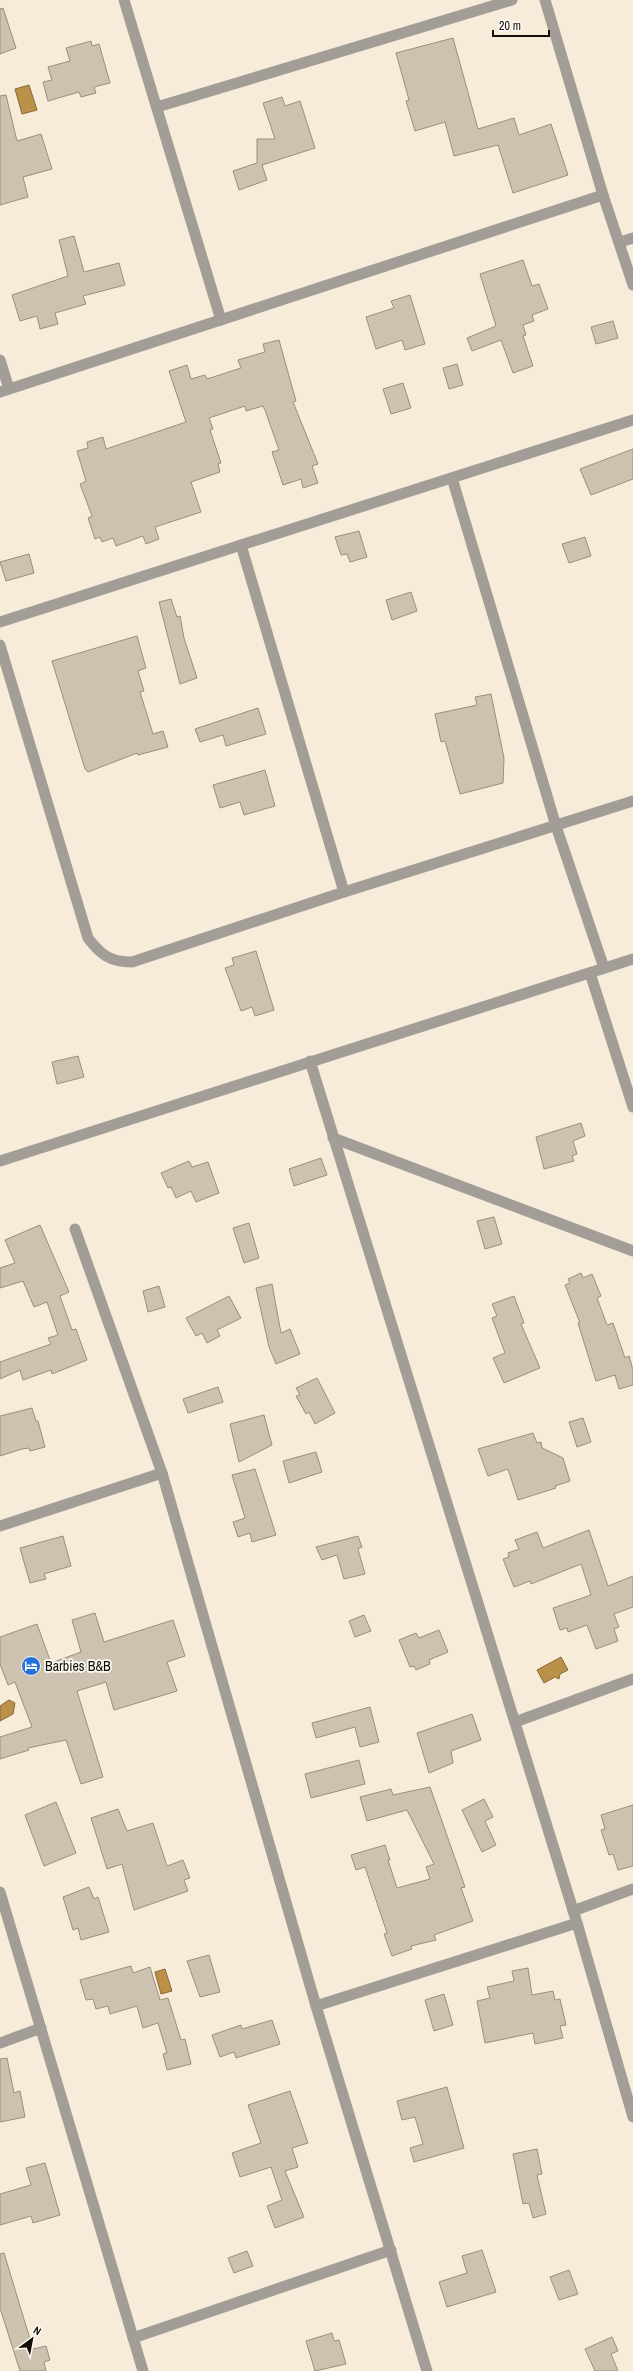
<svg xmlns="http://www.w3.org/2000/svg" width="633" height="2371" viewBox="0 0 633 2371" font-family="'Archivo Narrow',sans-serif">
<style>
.water{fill:#bb9048;stroke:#886935}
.building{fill:#cdc2b0;stroke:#9a8f7f}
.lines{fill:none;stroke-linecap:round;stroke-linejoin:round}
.minor{stroke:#a29d96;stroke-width:11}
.tertiary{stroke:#a29d96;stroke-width:11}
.labels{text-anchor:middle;stroke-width:3.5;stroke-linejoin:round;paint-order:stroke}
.poi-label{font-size:14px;fill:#110e08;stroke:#fefaf3;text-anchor:start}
</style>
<rect width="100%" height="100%" fill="#f7ebda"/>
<!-- water -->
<g class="water">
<path d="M 29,85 L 37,110 L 22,114 L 15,89 Z"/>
<path d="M 561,1657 L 568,1670 L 560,1674 L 559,1679 L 555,1677 L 544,1683 L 537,1670 Z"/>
<path d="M 9,1700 L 15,1703 L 13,1714 L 0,1721 L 0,1706 Z"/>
<path d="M 165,1969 L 172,1991 L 161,1994 L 155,1972 Z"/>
</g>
<!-- building -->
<g class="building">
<path d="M 3,8 L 16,48 L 0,54 L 0,9 Z"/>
<path d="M 453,38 L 478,129 L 514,118 L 519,135 L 551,124 L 568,175 L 513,193 L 498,145 L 454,156 L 445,122 L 415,131 L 406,101 L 409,100 L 396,53 Z"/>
<path d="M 91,41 L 92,46 L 99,44 L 110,83 L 94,87 L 96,93 L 81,97 L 79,92 L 48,101 L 43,82 L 52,80 L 48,67 L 70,61 L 66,48 Z"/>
<path d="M 6,95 L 17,141 L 41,134 L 52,169 L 23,177 L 28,197 L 0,205 L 0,96 Z"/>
<path d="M 282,97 L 285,106 L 300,101 L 315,148 L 262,165 L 267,180 L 239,190 L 233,171 L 257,163 L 257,139 L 275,139 L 263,103 Z"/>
<path d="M 74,236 L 84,272 L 119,263 L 125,285 L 83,296 L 86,304 L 55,313 L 58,324 L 40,329 L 37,316 L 20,321 L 12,295 L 68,276 L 59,240 Z"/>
<path d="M 523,260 L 532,286 L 539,284 L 548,309 L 532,315 L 534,321 L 523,325 L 526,335 L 523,336 L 533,366 L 513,373 L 501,340 L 472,351 L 467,338 L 496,326 L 480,274 Z"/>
<path d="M 410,295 L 425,344 L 405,350 L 402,340 L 376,349 L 366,317 L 394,308 L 391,301 Z"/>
<path d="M 613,321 L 618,338 L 596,344 L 591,327 Z"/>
<path d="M 279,340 L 296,401 L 293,402 L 318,464 L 312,466 L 318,483 L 303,488 L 301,479 L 283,485 L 272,452 L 279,450 L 265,410 L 263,406 L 246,411 L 245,406 L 209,418 L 213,429 L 210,430 L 221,463 L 218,464 L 220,472 L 191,482 L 201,512 L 155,527 L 159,539 L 146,544 L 143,536 L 116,546 L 113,538 L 102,542 L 100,537 L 95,539 L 88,518 L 92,516 L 80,484 L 86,481 L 77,451 L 88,448 L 87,442 L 103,437 L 106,449 L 186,422 L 169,371 L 187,365 L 191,379 L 205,375 L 207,379 L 241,368 L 238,360 L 265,352 L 263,344 Z"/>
<path d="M 457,364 L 463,385 L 449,389 L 443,368 Z"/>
<path d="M 403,383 L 411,408 L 391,414 L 383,389 Z"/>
<path d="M 633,449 L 633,479 L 591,495 L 580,469 Z"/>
<path d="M 359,531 L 367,557 L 350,562 L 347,554 L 341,555 L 335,537 Z"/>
<path d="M 585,537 L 591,556 L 569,563 L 562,544 Z"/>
<path d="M 29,554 L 34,573 L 6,581 L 0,562 Z"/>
<path d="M 411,592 L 417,611 L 392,620 L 386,600 Z"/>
<path d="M 171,599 L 177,617 L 180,616 L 184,638 L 197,678 L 180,684 L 159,602 Z"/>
<path d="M 137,636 L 146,668 L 138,671 L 144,691 L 140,692 L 153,734 L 163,731 L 168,747 L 138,755 L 137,753 L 88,772 L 85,769 L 52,661 Z"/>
<path d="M 491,694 L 504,758 L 503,783 L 460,794 L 445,741 L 441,742 L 435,714 L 477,705 L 475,697 Z"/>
<path d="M 258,708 L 266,734 L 226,746 L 223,735 L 200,742 L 195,729 Z"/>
<path d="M 265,770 L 275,806 L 244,815 L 240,802 L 220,808 L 213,785 Z"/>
<path d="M 256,951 L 274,1010 L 255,1016 L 252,1007 L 241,1011 L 225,968 L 234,965 L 232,958 Z"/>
<path d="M 78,1056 L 84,1077 L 57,1084 L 52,1062 Z"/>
<path d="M 581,1123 L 585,1136 L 573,1141 L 577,1154 L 572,1156 L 574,1161 L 544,1169 L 536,1137 Z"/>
<path d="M 321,1158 L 327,1175 L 294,1186 L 289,1169 Z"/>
<path d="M 189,1161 L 192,1167 L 208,1162 L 219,1193 L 196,1202 L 191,1191 L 176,1198 L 171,1187 L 168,1188 L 161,1173 Z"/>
<path d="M 494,1217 L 502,1244 L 485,1249 L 477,1221 Z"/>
<path d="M 249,1223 L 259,1258 L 244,1263 L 233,1228 Z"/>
<path d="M 40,1225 L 69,1292 L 60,1296 L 72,1330 L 76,1329 L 87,1360 L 52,1374 L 51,1370 L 23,1380 L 20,1370 L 0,1379 L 0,1362 L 51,1344 L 48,1338 L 58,1335 L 47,1302 L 34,1307 L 23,1281 L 0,1288 L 0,1268 L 15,1263 L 5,1240 Z"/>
<path d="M 581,1273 L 583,1278 L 592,1274 L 601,1296 L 597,1298 L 607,1325 L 613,1323 L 625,1358 L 629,1356 L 633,1370 L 633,1385 L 619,1389 L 615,1375 L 596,1381 L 578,1323 L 580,1323 L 565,1285 L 570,1283 L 568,1279 Z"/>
<path d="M 272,1284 L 281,1333 L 290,1329 L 300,1354 L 276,1364 L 269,1347 L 256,1288 Z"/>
<path d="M 159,1286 L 165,1307 L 148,1312 L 143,1291 Z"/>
<path d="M 229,1296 L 241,1318 L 217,1330 L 220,1336 L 207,1343 L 202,1333 L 196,1336 L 186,1318 Z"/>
<path d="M 514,1296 L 524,1323 L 521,1324 L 540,1368 L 504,1383 L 493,1358 L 505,1353 L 492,1318 L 497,1316 L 492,1304 Z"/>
<path d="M 317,1378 L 335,1413 L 315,1424 L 309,1412 L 306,1414 L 296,1396 L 300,1395 L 296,1388 Z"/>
<path d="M 218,1387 L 223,1402 L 188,1413 L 183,1399 Z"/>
<path d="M 32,1408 L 36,1421 L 38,1421 L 45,1447 L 30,1451 L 29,1448 L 22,1449 L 0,1456 L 0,1416 Z"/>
<path d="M 264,1415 L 272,1445 L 239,1462 L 230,1424 Z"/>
<path d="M 583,1418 L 591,1442 L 577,1447 L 569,1422 Z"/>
<path d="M 533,1433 L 537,1443 L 541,1442 L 542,1448 L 563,1458 L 570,1481 L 555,1486 L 556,1488 L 518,1500 L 508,1469 L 488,1476 L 478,1449 Z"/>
<path d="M 316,1452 L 322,1472 L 289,1483 L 283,1461 Z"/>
<path d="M 255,1469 L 276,1535 L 252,1542 L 250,1533 L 238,1537 L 233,1522 L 245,1518 L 232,1475 Z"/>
<path d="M 589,1530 L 608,1586 L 633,1576 L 633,1607 L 614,1614 L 619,1627 L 614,1629 L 618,1641 L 596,1649 L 587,1625 L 568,1632 L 567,1628 L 560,1630 L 553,1608 L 591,1595 L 581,1564 L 531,1584 L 530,1581 L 514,1587 L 503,1559 L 509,1557 L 508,1553 L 519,1549 L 515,1540 L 537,1532 L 543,1548 Z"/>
<path d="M 63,1536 L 71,1566 L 44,1574 L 46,1579 L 30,1583 L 20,1548 Z"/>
<path d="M 358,1536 L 362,1547 L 358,1549 L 365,1574 L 344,1579 L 337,1555 L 322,1560 L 316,1547 Z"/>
<path d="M 95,1613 L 104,1642 L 173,1620 L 185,1656 L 167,1662 L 177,1691 L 114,1710 L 106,1682 L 77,1691 L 103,1777 L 81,1784 L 66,1740 L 28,1748 L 29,1750 L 0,1759 L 0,1737 L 32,1727 L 15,1682 L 8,1685 L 0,1664 L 0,1637 L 37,1624 L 51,1663 L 81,1652 L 72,1620 Z"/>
<path d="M 364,1615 L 371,1631 L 355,1637 L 349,1621 Z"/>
<path d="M 439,1630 L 448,1652 L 429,1660 L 430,1664 L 416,1670 L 414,1666 L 410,1667 L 399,1640 L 416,1633 L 419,1638 Z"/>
<path d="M 370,1707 L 379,1742 L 360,1747 L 355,1727 L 316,1738 L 312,1723 Z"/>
<path d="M 472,1714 L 481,1740 L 451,1751 L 453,1763 L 429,1773 L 417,1733 Z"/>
<path d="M 359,1760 L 365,1784 L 311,1798 L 305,1774 Z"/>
<path d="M 430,1787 L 465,1887 L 461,1888 L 473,1921 L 434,1935 L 436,1940 L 411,1946 L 412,1949 L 392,1956 L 384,1934 L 387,1933 L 365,1867 L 356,1870 L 351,1855 L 385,1845 L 390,1860 L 388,1860 L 397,1888 L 430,1879 L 426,1867 L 434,1864 L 407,1810 L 367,1821 L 360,1797 L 391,1789 L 393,1795 Z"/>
<path d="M 484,1799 L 493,1817 L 485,1821 L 496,1845 L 482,1852 L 462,1810 Z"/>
<path d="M 56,1802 L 76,1853 L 44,1866 L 25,1815 Z"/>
<path d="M 633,1805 L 633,1866 L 618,1870 L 613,1854 L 609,1855 L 601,1830 L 605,1829 L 601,1815 Z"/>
<path d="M 118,1809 L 127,1831 L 153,1823 L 167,1866 L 183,1860 L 190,1878 L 184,1880 L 188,1891 L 134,1910 L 122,1864 L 107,1869 L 91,1818 Z"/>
<path d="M 89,1887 L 94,1899 L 98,1897 L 109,1932 L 81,1940 L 78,1928 L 73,1930 L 63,1897 Z"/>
<path d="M 209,1955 L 220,1992 L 200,1997 L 187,1961 Z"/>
<path d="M 131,1966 L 133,1973 L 150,1967 L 160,2000 L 168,1998 L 181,2040 L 185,2039 L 191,2064 L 167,2070 L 163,2054 L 167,2053 L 158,2023 L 143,2028 L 137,2006 L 110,2014 L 108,2006 L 96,2009 L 93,1999 L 86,2000 L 80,1980 Z"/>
<path d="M 528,1968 L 532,1995 L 553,1991 L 555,2000 L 560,1999 L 566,2025 L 560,2026 L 563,2038 L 535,2044 L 533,2033 L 485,2043 L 477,2001 L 490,1998 L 487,1987 L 514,1981 L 512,1971 Z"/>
<path d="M 444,1994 L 453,2025 L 434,2031 L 425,2000 Z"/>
<path d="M 272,2020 L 280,2044 L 236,2058 L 234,2052 L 220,2057 L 212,2035 L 241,2025 L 242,2029 Z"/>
<path d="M 7,2058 L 14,2093 L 20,2091 L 25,2117 L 0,2122 L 0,2059 Z"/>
<path d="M 447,2087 L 464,2148 L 414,2162 L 410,2148 L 423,2144 L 415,2117 L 402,2120 L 397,2101 Z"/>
<path d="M 290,2091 L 308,2143 L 292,2148 L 298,2167 L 285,2171 L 304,2217 L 275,2228 L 267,2206 L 282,2200 L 271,2167 L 240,2177 L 232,2153 L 261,2143 L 248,2105 Z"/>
<path d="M 537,2149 L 542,2174 L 537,2175 L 546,2214 L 533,2218 L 529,2203 L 523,2204 L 513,2154 Z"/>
<path d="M 45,2163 L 60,2215 L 33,2223 L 31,2216 L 0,2225 L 0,2194 L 31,2185 L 26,2168 Z"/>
<path d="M 482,2250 L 496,2292 L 447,2307 L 439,2282 L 467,2273 L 462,2256 Z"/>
<path d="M 247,2251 L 253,2266 L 234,2273 L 228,2258 Z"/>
<path d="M 4,2253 L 33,2349 L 46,2346 L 50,2360 L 44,2362 L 46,2371 L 20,2371 L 0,2308 L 0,2254 Z"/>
<path d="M 569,2270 L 578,2294 L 559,2300 L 550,2277 Z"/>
<path d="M 332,2333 L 334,2341 L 339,2340 L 346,2364 L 315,2371 L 306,2341 Z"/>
<path d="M 612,2337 L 618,2351 L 611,2354 L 618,2371 L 595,2371 L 585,2349 Z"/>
</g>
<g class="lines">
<!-- minor -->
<g class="minor">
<path d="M 124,0 L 221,320"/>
<path d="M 545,0 L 603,195 L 633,285"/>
<path d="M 157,107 L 512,0"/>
<path d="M 620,242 L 633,238"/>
<path d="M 0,360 L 9,389"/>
<path d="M 0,392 L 603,195"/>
<path d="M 452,478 L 556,826 L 604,968"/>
<path d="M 241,545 L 344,892"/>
<path d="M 0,622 L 633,420"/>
<path d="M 0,645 L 88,938 C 101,955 110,962 132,962 L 344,892 L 633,801"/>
<path d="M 590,973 L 633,1107"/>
<path d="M 310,1061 L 577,1923 L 633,2117"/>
<path d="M 333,1138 L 633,1251"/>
<path d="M 75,1229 L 162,1473 L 316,2006 L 427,2371"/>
<path d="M 0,1526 L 162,1473"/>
<path d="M 515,1722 L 633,1679"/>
<path d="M 0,1892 L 143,2371"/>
<path d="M 573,1911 L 633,1889"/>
<path d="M 316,2006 L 577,1923"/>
<path d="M 0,2043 L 41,2028"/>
<path d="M 133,2338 L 391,2250"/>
</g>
<!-- tertiary -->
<path class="tertiary" d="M 0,1161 L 633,959"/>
</g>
<!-- icons -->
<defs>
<g id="hotel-disc" transform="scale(1)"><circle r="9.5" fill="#2571dc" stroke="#fefaf3"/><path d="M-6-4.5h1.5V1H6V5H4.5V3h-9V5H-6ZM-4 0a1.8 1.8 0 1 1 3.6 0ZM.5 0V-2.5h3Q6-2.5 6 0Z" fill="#fff"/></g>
</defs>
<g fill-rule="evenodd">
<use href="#hotel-disc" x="31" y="1666"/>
</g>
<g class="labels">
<!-- poi labels -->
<g class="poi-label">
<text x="45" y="1671">Barbies B&amp;B</text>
</g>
</g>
<!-- north arrow -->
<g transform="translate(32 2339) rotate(32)" stroke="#fefaf3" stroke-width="3" paint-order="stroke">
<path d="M0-3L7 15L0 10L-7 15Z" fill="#110e08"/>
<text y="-6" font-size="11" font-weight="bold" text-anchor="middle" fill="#110e08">N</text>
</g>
<!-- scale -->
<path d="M493 30v6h56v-6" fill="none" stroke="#110e08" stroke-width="2"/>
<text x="499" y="30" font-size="12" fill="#110e08" stroke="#fefaf3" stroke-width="3" paint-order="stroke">20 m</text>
</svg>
